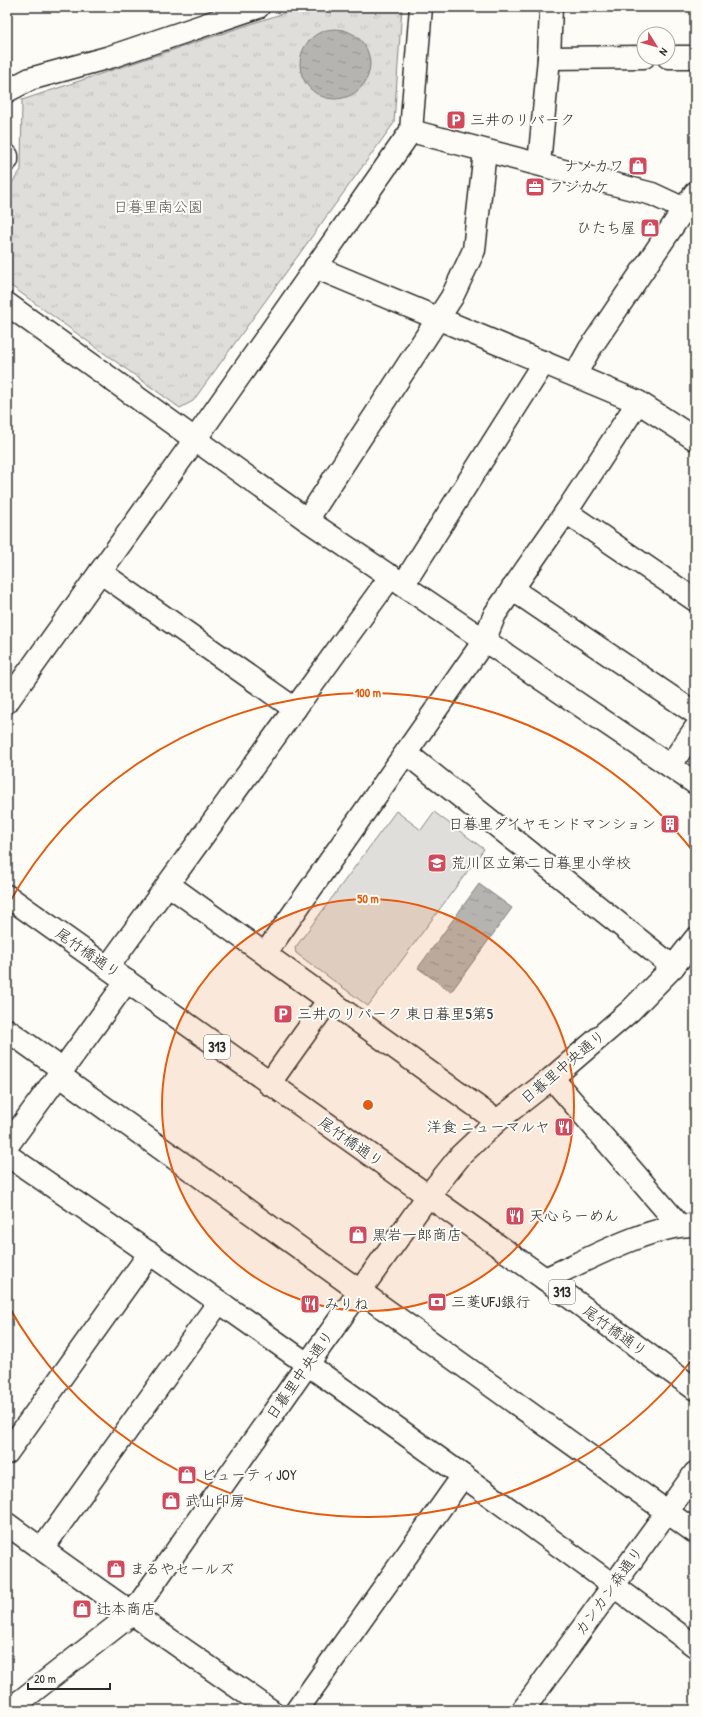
<svg xmlns="http://www.w3.org/2000/svg" width="702" height="1717" viewBox="0 0 702 1717" font-family="'Patrick Hand','Klee One',sans-serif">
<style>
.grass{fill:url(#grass-tufts);stroke:#858482}
.pitch{fill:#dfdeda;stroke:#858482}
.water{fill:url(#water-ripples);stroke:#7e7d7b}
.lines{fill:none;stroke-linecap:round;stroke-linejoin:round}
.minor-casing{stroke:#2b2b2b;stroke-width:25}
.major-casing{stroke:#2b2b2b;stroke-width:25}
.minor{stroke:#fdfcf7;stroke-width:22}
.major{stroke:#fdfcf7;stroke-width:22}
.ring{fill:none;stroke:#e8590c;stroke-width:2}
.labels{text-anchor:middle;stroke-width:4;stroke-linejoin:round;paint-order:stroke}
.shield{fill:#fdfcf7;stroke:#6a6a68;stroke-width:1}
.shield-label{font-size:14px;font-weight:bold;fill:#2b2b2b}
.poi-label{font-size:15px;fill:#2b2b2b;stroke:#fdfcf7;text-anchor:start}
.park-label{font-size:15px;fill:#585857;stroke:#fdfcf7}
.street-label{font-size:15px;fill:#2b2b2b;stroke:#fdfcf7}
.centre{fill:#e8590c;stroke:#fdfcf7;stroke-width:2}
.ring-label{font-size:12px;text-anchor:middle;font-weight:bold;fill:#e8590c;stroke:#fdfcf7;stroke-width:4;stroke-linejoin:round;paint-order:stroke}
</style>
<defs>
<pattern id="grass-tufts" width="24" height="20" patternUnits="userSpaceOnUse"><rect width="24" height="20" fill="#dfdeda"/><path d="M3 7l-1-3M5 7V3M7 7l1-3M15 17l-1-3M17 17v-4M19 17l1-3" fill="none" stroke="#c0bfbb"/></pattern>
<pattern id="water-ripples" width="26" height="14" patternUnits="userSpaceOnUse"><rect width="26" height="14" fill="#b5b4b1"/><path d="M2 4q2-2 4 0t4 0M15 11q2-2 4 0t4 0" fill="none" stroke="#939390"/></pattern>
</defs>
<rect width="100%" height="100%" fill="#fdfcf7"/>
<filter id="ink" filterUnits="userSpaceOnUse"><feTurbulence type="fractalNoise" baseFrequency=".025" numOctaves="2"/><feDisplacementMap in="SourceGraphic" scale="8" xChannelSelector="R" yChannelSelector="G"/><feConvolveMatrix kernelMatrix="1 2 1 2 8 2 1 2 1" color-interpolation-filters="sRGB"/></filter>
<g filter="url(#ink)">
<!-- grass -->
<path class="grass" d="M 302,7 L 402,7 L 394,123 L 193,401 L 180,408 L 7,283 L 7,190 L 21,170 L 22,100 Z"/>
<!-- pitch -->
<path class="pitch" d="M 396,811 L 421,830 L 434,812 L 484,849 L 368,1006 L 296,953 L 295,948 Z"/>
<!-- water -->
<g class="water">
<circle cx="335" cy="64" r="35"/>
<path d="M 479,884 L 512,908 L 451,992 L 418,968 Z"/>
</g>
<g class="lines">
<!-- minor casing -->
<g class="minor-casing">
<g id="minor">
<path d="M 668,57 L 695,57"/>
<path d="M 549,58 L 644,57"/>
<path d="M 7,91 L 30,79 L 110,57 L 258,7"/>
<path d="M 411,131 L 652,194 L 695,214"/>
<path d="M 7,156 L 7,160"/>
<path d="M 539,164 L 549,58 L 551,7"/>
<path d="M 315,267 L 638,402 L 695,439"/>
<path d="M 7,304 L 307,520 L 695,783"/>
<path d="M 575,375 L 589,350 L 695,193"/>
<path d="M 566,512 L 695,600"/>
<path d="M 307,520 L 452,297 L 474,250 L 485,151"/>
<path d="M 100,572 L 295,709"/>
<path d="M 403,585 L 544,362"/>
<path d="M 512,589 L 695,713"/>
<path d="M 7,702 L 194,441 L 411,131 L 421,7"/>
<path d="M 406,753 L 673,967"/>
<path d="M 670,766 L 695,729"/>
<path d="M 169,885 L 497,1121"/>
<path d="M 265,954 L 484,641 L 495,614 L 566,512 L 638,402"/>
<path d="M 108,967 L 391,576"/>
<path d="M 7,1030 L 63,1070"/>
<path d="M 59,1075 L 695,1532"/>
<path d="M 552,1078 L 679,1225"/>
<path d="M 269,1084 L 328,1001"/>
<path d="M 7,1146 L 127,981"/>
<path d="M 7,1155 C 240,1314 469,1478 695,1646"/>
<path d="M 545,1279 C 587,1260 649,1225 695,1225"/>
<path d="M 7,1453 L 150,1253"/>
<path d="M 7,1524 C 94,1588 182,1648 270,1710"/>
<path d="M 42,1549 L 219,1302"/>
<path d="M 9,1710 L 132,1614 L 307,1365 L 428,1196 L 461,1155 L 497,1121 L 552,1078 L 630,1011 L 673,967 L 695,939"/>
<path d="M 297,1710 L 463,1476"/>
<path d="M 523,1710 L 695,1473"/>
</g>
</g>
<!-- major casing -->
<g class="major-casing">
<path id="major" d="M 7,896 L 545,1279 L 695,1389"/>
</g>
<!-- minor -->
<use href="#minor" class="minor"/>
<!-- major -->
<use href="#major" class="major"/>
</g>
</g>
<!-- distance rings -->
<circle cx="368" cy="1105" r="206" fill="#e8590c" fill-opacity=".12"/>
<g class="ring">
<circle cx="368" cy="1105" r="206"/>
<path d="M695 1356A412 412 0 0 1 8 1305M8 905A412 412 0 0 1 695 854"/>
</g>
<!-- icons -->
<defs>
<g id="parking-square" transform="scale(1)"><rect x="-9" y="-9" width="18" height="18" rx="4" fill="#d1495b" stroke="#fdfcf7"/><path d="M-3.5-5.5H1a3.5 3.5 0 0 1 0 7H-1V5.5H-3.5ZM-1-3.4V-.6H.8a1.4 1.4 0 0 0 0-2.8Z" fill="#fff"/></g>
<g id="shop-square" transform="scale(1)"><rect x="-9" y="-9" width="18" height="18" rx="4" fill="#d1495b" stroke="#fdfcf7"/><path d="M-5-2.5h2.3a2.7 3.5 0 0 1 5.4 0H5L5.5 6h-11ZM-1.5-2.5h3a1.5 2.3 0 0 0-3 0Z" fill="#fff"/></g>
<g id="office-square" transform="scale(1)"><rect x="-9" y="-9" width="18" height="18" rx="4" fill="#d1495b" stroke="#fdfcf7"/><path d="M-6-3h4V-5.5h4V-3h4V5H-6ZM-1-4.5V-3h2v-1.5ZM-6 0V1H6V0Z" fill="#fff"/></g>
<g id="building-square" transform="scale(1)"><rect x="-9" y="-9" width="18" height="18" rx="4" fill="#d1495b" stroke="#fdfcf7"/><path d="M-4-6H4V6H1V3H-1V6H-4ZM-2.5-4.3h1.7v1.8h-1.7ZM.8-4.3h1.7v1.8H.8ZM-2.5-1h1.7V.8h-1.7ZM.8-1h1.7V.8H.8Z" fill="#fff"/></g>
<g id="school-square" transform="scale(1)"><rect x="-9" y="-9" width="18" height="18" rx="4" fill="#d1495b" stroke="#fdfcf7"/><path d="M0-5L7-2L0 1L-7-2ZM-4 1L0 2.5L4 1V4Q0 6-4 4Z" fill="#fff"/></g>
<g id="restaurant-square" transform="scale(1)"><rect x="-9" y="-9" width="18" height="18" rx="4" fill="#d1495b" stroke="#fdfcf7"/><path d="M-5-6h1v4h1v-4h1v4h1v-4h1v5L-1.5 .5V6h-2V.5L-5-1ZM5-6V6H3V1.5H1.5Q1.5-4 5-6Z" fill="#fff"/></g>
<g id="bank-square" transform="scale(1)"><rect x="-9" y="-9" width="18" height="18" rx="4" fill="#d1495b" stroke="#fdfcf7"/><path d="M-6-4H6V4H-6ZM0-2.3a2.3 2.3 0 1 0 0 4.6a2.3 2.3 0 1 0 0-4.6Z" fill="#fff"/></g>
</defs>
<g fill-rule="evenodd">
<use href="#parking-square" x="456" y="120"/>
<use href="#shop-square" x="638" y="166"/>
<use href="#office-square" x="535" y="187"/>
<use href="#shop-square" x="650" y="228"/>
<use href="#building-square" x="670" y="824"/>
<use href="#school-square" x="437" y="863"/>
<use href="#parking-square" x="283" y="1014"/>
<use href="#restaurant-square" x="564" y="1127"/>
<use href="#restaurant-square" x="515" y="1216"/>
<use href="#shop-square" x="358" y="1235"/>
<use href="#bank-square" x="437" y="1302"/>
<use href="#restaurant-square" x="310" y="1304"/>
<use href="#shop-square" x="187" y="1475"/>
<use href="#shop-square" x="171" y="1501"/>
<use href="#shop-square" x="116" y="1569"/>
<use href="#shop-square" x="82" y="1609"/>
</g>
<g class="labels">
<!-- shield labels -->
<g class="shield">
<rect x="204" y="1035" width="26" height="24" rx="3"/>
<rect x="549" y="1280" width="26" height="24" rx="3"/>
</g>
<g class="shield-label">
<text x="217" y="1052">313</text>
<text x="562" y="1297">313</text>
</g>
<!-- poi labels -->
<g class="poi-label">
<text x="470" y="125">三井のリパーク</text>
<text x="624" y="171" text-anchor="end">ナメカワ</text>
<text x="549" y="192">フジカケ</text>
<text x="636" y="233" text-anchor="end">ひたち屋</text>
<text x="656" y="829" text-anchor="end">日暮里ダイヤモンドマンション</text>
<text x="451" y="868">荒川区立第二日暮里小学校</text>
<text x="297" y="1019">三井のリパーク 東日暮里5第5</text>
<text x="550" y="1132" text-anchor="end">洋食 ニューマルヤ</text>
<text x="529" y="1221">天心らーめん</text>
<text x="372" y="1240">黒岩一郎商店</text>
<text x="451" y="1307">三菱UFJ銀行</text>
<text x="324" y="1309">みりね</text>
<text x="201" y="1480">ビューティJOY</text>
<text x="185" y="1506">武山印房</text>
<text x="130" y="1574">まるやセールズ</text>
<text x="96" y="1614">辻本商店</text>
</g>
<!-- park labels -->
<g class="park-label">
<text x="158" y="212">日暮里南公園</text>
</g>
<!-- street labels -->
<g class="street-label">
<text transform="translate(88 953) rotate(35)" y="5">尾竹橋通り</text>
<text transform="translate(563 1067) rotate(-40)" y="5">日暮里中央通り</text>
<text transform="translate(351 1142) rotate(35)" y="5">尾竹橋通り</text>
<text transform="translate(615 1331) rotate(36)" y="5">尾竹橋通り</text>
<text transform="translate(300 1375) rotate(-55)" y="5">日暮里中央通り</text>
<text transform="translate(609 1591) rotate(-54)" y="5">カンカン森通り</text>
</g>
</g>
<circle cx="368" cy="1105" r="6" class="centre"/>
<g class="ring-label">
<text x="368" y="697">100 m</text>
<text x="368" y="903">50 m</text>
</g>
<!-- margin -->
<rect width="702" height="1717" fill="none" stroke="#fdfcf7" stroke-width="24"/>
<rect x="12" y="12" width="678" height="1693" fill="none" stroke="#2b2b2b" stroke-width="1.5" filter="url(#ink)"/>
<!-- north arrow -->
<g transform="translate(656 46) rotate(127)"><circle r="19" fill="#fdfcf7" stroke="#a9a8a5"/>
<path d="M0-3L7 15L0 10L-7 15Z" fill="#d1495b"/>
<text y="-6" font-size="11" font-weight="bold" text-anchor="middle" fill="#2b2b2b">N</text>
</g>
<!-- scale -->
<path d="M28 1683v6h82v-6" fill="none" stroke="#2b2b2b" stroke-width="2"/>
<text x="34" y="1683" font-size="12" fill="#2b2b2b" stroke="#fdfcf7" stroke-width="3" paint-order="stroke">20 m</text>
</svg>
